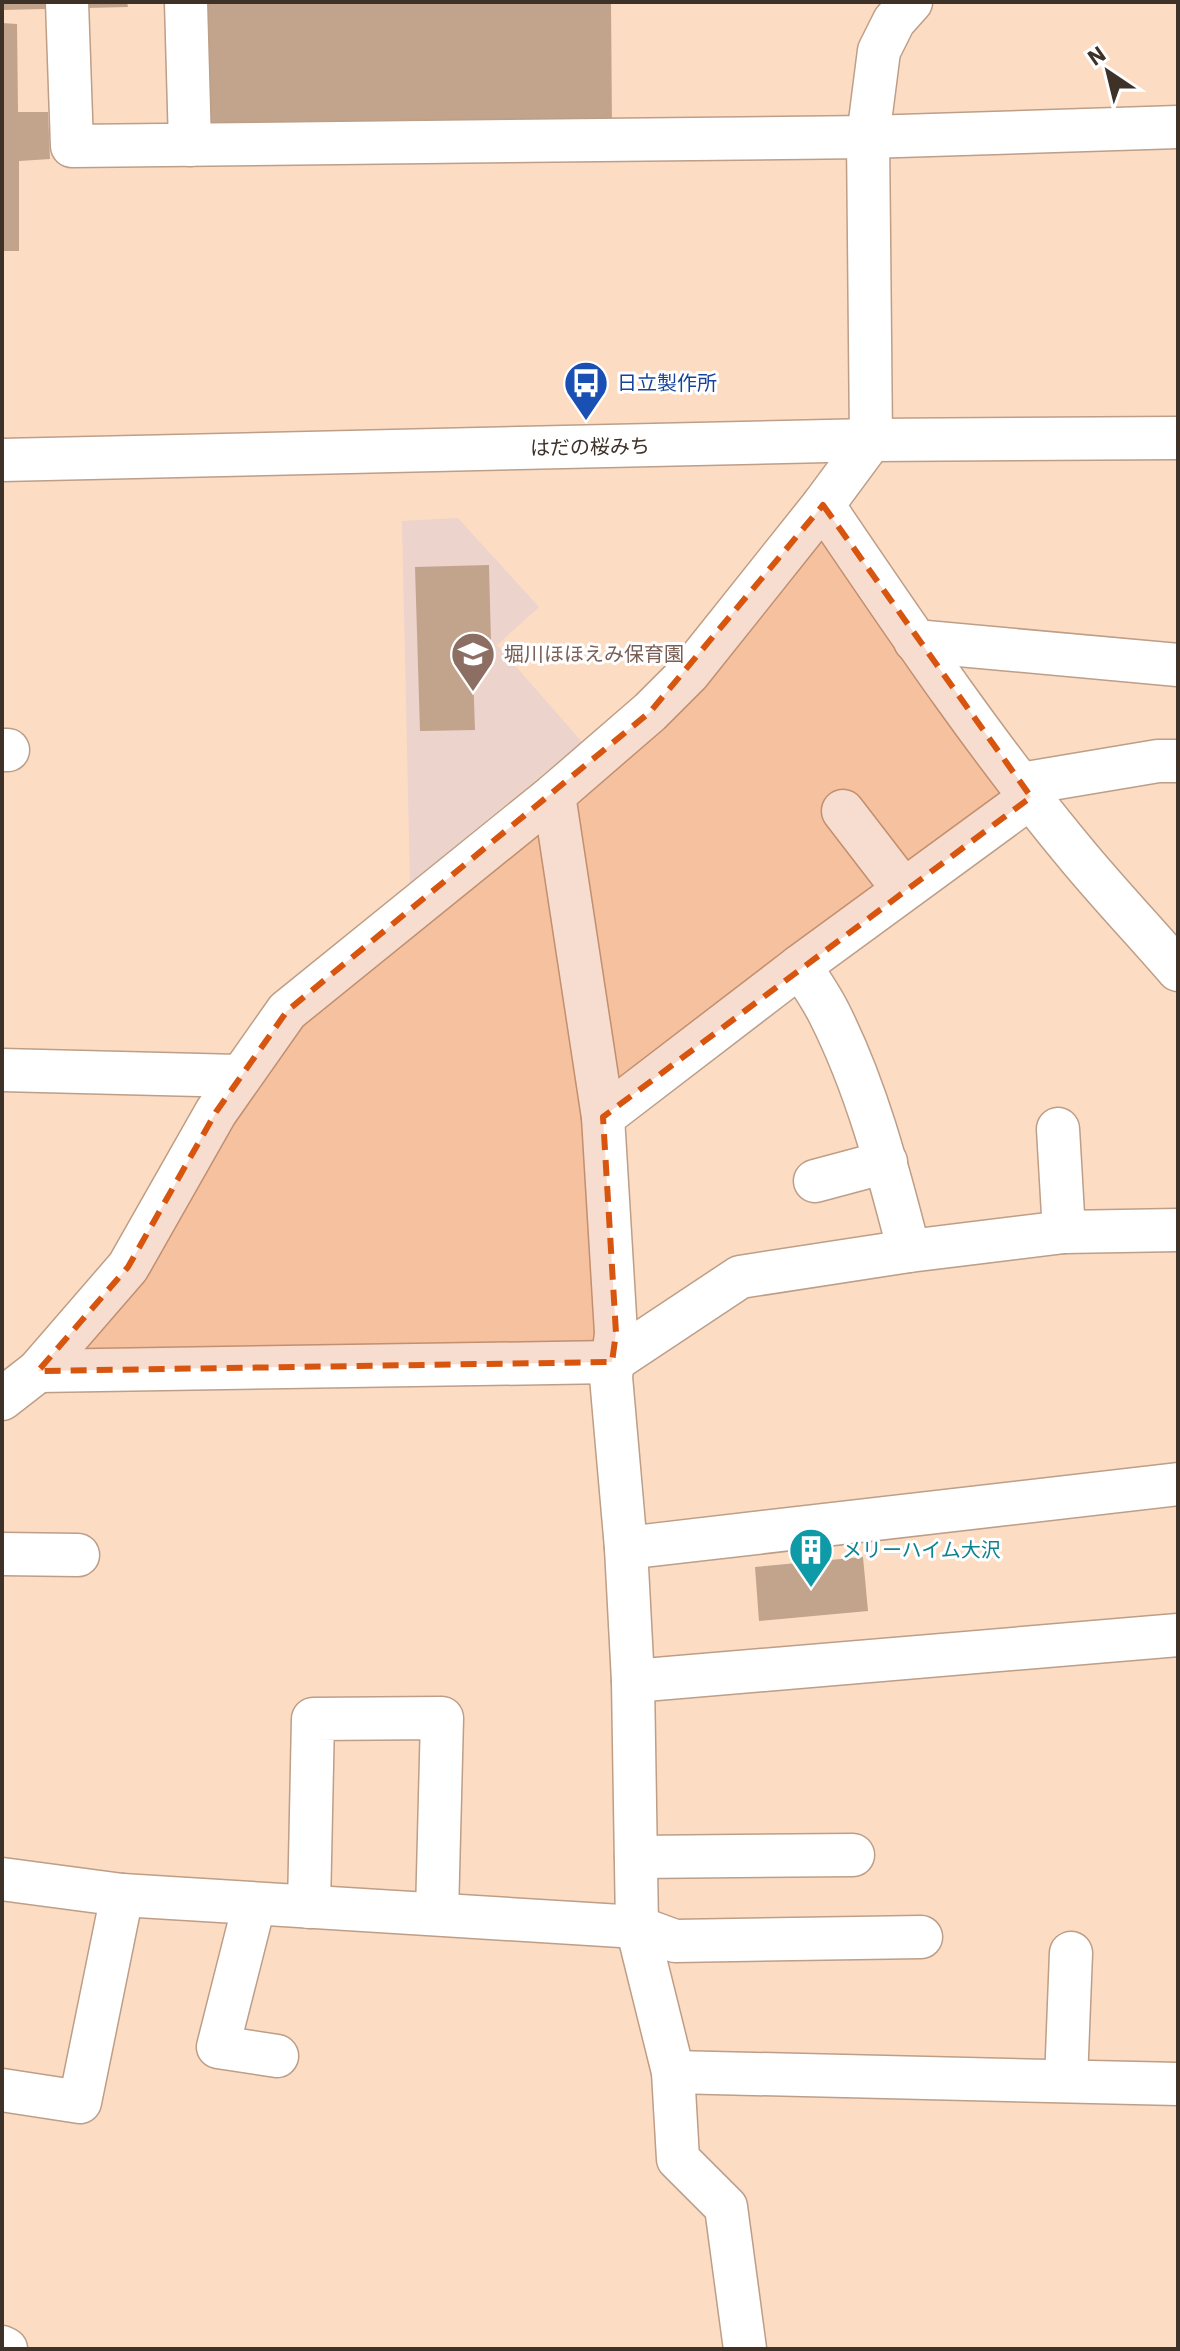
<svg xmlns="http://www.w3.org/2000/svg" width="1180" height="2351" viewBox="0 0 1180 2351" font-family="'IBM Plex Sans','Noto Sans JP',sans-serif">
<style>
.education{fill:#ecd3cc}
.building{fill:#c2a38c}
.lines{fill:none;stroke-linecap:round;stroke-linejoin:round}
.minor-casing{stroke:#bd9e87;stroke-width:45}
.minor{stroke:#fff;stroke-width:42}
.marked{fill:#d7550f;fill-opacity:0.2;stroke:#d7550f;stroke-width:6;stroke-dasharray:16 10;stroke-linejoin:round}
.labels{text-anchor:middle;stroke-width:6;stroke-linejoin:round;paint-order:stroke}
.transit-label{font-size:20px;fill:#164399;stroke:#fff;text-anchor:start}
.street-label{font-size:20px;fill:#3e3128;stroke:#fff}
.education-label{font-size:20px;fill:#785e54;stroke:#fff;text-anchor:start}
.culture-label{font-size:20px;fill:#0d838f;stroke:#fff;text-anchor:start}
</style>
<rect width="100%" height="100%" fill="#fddcc4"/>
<!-- education -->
<path class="education" d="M 458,518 L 539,607 L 497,645 L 582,742 L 410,883 L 402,521 Z"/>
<!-- building -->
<g class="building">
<path d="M 2,2 L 127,2 L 128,7 L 2,10 Z"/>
<path d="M 199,2 L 611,2 L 612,129 L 199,134 Z"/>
<path d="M 2,23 L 17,24 L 18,112 L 48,112 L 50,159 L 19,161 L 19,251 L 2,251 Z"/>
<path d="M 489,565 L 491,643 L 472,643 L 475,730 L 420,731 L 415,567 Z"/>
<path d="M 863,1557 L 868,1611 L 759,1621 L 755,1567 Z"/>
</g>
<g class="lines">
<!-- minor casing -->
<g class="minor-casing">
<g id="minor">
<path d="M 67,2 L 72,146 L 868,137 L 1178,127"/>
<path d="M 186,2 L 190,145"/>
<path d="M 2,460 L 871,440 L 1178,438"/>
<path d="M 823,505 C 905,626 987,748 1081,860 C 1112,897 1146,933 1178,970"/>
<path d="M 915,641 L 1178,665"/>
<path d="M 2,750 L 8,750"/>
<path d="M 1021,784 L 1158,761 L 1178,761"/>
<path d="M 554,795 L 603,1117 L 616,1333 L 611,1377 L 626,1548 L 633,1681 L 637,1927 L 673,2072 L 678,2159 L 726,2207 L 745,2349"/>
<path d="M 843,811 L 903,889"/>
<path d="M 800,966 C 810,981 821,997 829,1013 C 867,1088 888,1170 909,1251"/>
<path d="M 2,1070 L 239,1076"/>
<path d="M 603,1117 L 800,966 L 1031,797"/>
<path d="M 1058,1129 L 1064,1232"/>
<path d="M 815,1181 L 886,1162"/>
<path d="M 38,1371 L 612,1362 L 740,1277 L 909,1251 L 1064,1232 L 1178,1230"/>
<path d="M 2,1399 L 38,1371 L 128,1267 L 216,1112 L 287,1011 L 554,795 L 650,712 L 689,673 L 823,505 L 871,440 L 868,137 L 879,51 L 894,21 L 911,2"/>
<path d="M 626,1548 L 1178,1484"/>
<path d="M 2,1554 L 78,1555"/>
<path d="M 633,1681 L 1178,1635"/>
<path d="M 636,1857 L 853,1855"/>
<path d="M 2,1879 L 122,1895 L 637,1927 L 675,1941 L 921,1937"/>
<path d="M 254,1905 L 218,2047 L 277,2056"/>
<path d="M 309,1907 L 313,1719 L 442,1718 L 437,1914"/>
<path d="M 673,2072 L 1178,2084"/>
<path d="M 1066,2081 L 1071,1953"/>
<path d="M 2,2090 L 80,2102 L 122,1895"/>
<path d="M 2,2347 L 6,2349"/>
</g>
</g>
<!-- minor -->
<use href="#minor" class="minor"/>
</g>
<!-- marked area -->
<path class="marked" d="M 823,505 L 1031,797 L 603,1117 L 616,1333 L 612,1362 L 38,1371 L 128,1267 L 216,1112 L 287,1011 L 650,712 Z"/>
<!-- icons -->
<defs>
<g id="bus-pin" transform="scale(2.3)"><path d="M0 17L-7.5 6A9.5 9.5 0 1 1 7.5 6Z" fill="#1a4fb4" stroke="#fff"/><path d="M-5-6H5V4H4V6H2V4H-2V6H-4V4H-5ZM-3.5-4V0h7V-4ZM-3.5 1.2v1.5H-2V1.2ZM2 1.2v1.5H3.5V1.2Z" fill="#fff"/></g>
<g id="school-pin" transform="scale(2.3)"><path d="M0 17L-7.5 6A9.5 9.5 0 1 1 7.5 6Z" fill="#8d6e63" stroke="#fff"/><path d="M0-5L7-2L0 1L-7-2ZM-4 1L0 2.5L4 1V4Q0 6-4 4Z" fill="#fff"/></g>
<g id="building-pin" transform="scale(2.3)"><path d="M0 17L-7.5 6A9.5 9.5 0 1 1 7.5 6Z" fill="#0f9aa8" stroke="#fff"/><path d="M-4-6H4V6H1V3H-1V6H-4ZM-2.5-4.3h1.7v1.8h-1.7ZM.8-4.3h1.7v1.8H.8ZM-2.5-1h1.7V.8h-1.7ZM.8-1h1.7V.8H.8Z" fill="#fff"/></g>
</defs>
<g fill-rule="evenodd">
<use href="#bus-pin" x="586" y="383"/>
<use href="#school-pin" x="473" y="654"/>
<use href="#building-pin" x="811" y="1550"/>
</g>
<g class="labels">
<!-- transit labels -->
<g class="transit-label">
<text x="617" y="390">日立製作所</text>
</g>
<!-- street labels -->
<g class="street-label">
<text transform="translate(590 447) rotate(-1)" y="7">はだの桜みち</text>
</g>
<!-- education labels -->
<g class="education-label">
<text x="504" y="661">堀川ほほえみ保育園</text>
</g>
<!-- culture labels -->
<g class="culture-label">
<text x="842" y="1557">メリーハイム大沢</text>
</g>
</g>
<!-- border -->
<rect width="1180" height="2351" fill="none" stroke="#3e3128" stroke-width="8"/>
<!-- north arrow -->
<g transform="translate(1108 72) rotate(325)" stroke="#ffffff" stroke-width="6" paint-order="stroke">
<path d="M0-6L14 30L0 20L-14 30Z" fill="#3e3128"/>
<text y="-12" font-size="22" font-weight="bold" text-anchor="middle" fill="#3e3128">N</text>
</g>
</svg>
